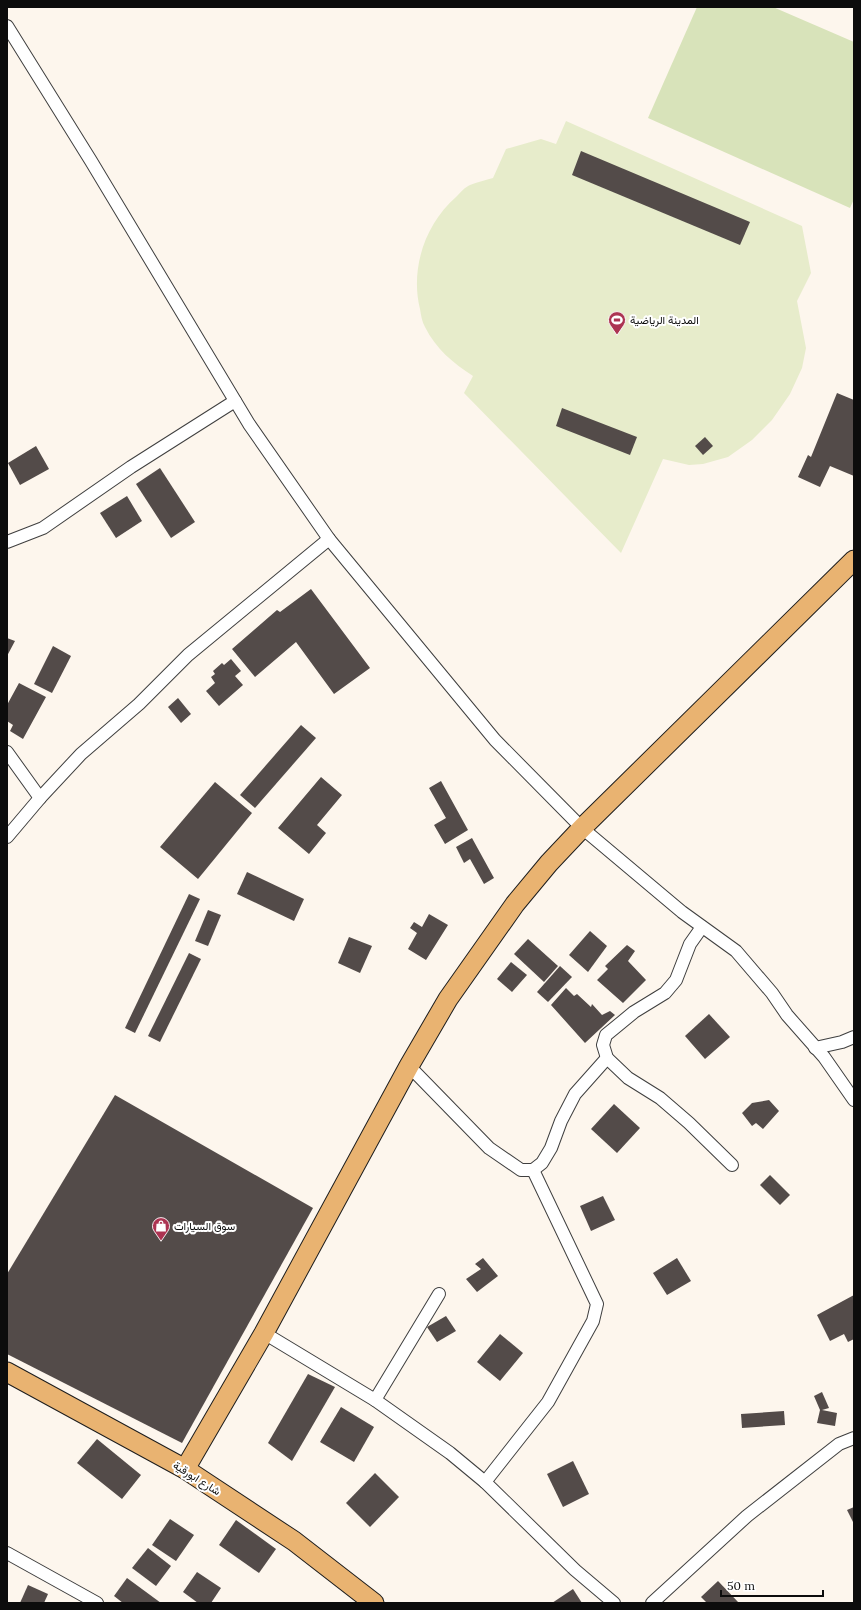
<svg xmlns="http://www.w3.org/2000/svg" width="861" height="1610" viewBox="0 0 861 1610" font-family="Lora,Vazirmatn,serif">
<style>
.green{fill:#d8e3ba}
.pitch{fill:#e7eccb}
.building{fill:#534b49}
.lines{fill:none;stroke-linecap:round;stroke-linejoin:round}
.minor-casing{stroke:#3f3f3f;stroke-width:14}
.primary-casing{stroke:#1d1d1d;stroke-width:21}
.minor{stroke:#fff;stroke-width:12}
.primary{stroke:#e9b371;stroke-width:19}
.labels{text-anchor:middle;stroke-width:4;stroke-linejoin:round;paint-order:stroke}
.poi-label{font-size:11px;fill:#0c0c0c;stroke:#fff;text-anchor:start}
.street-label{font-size:11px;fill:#0c0c0c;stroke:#fff}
</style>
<rect width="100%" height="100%" fill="#fdf6ed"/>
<!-- green -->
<path class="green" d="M 697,7 L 773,7 L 854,42 L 854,199 L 850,208 L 648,118 Z"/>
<!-- pitch -->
<path class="pitch" d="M 566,121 L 802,226 L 811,273 L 797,301 L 806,348 L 802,368 L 790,394 L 772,420 L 752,440 L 728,457 L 703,464 L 689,465 L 663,459 L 621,553 L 464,393 L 473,376 C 453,363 436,349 425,327 C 422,322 421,315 420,309 C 410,269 425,224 456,197 C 460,193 465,187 470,185 C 477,182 486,180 493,178 L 506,149 L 541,139 L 556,144 Z"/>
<!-- building -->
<g class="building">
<path d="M 581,151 L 750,222 L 740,245 L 572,175 Z"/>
<path d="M 837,393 L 854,400 L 854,476 L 830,466 L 820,487 L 798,477 L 808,455 L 811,457 Z"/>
<path d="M 562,408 L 637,437 L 630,455 L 556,426 Z"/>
<path d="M 705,437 L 713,446 L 703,455 L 695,446 Z"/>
<path d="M 36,446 L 49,469 L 20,485 L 8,463 Z"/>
<path d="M 160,468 L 195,522 L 171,538 L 136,484 Z"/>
<path d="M 127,496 L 142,521 L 116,538 L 100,513 Z"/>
<path d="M 311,589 L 370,668 L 334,694 L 296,642 L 255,677 L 232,649 L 277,610 L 280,612 Z"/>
<path d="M 7,638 L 15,641 L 7,656 Z"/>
<path d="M 53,646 L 71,656 L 52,693 L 34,684 Z"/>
<path d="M 231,659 L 241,671 L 235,676 L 243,685 L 219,706 L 206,691 L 215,683 L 211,677 L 215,674 L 213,671 L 222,663 L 224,665 Z"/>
<path d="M 19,683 L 46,697 L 23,739 L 10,731 L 13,725 L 7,721 L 7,705 Z"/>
<path d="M 178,698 L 191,714 L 181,723 L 168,707 Z"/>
<path d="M 301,725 L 316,738 L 255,808 L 240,795 Z"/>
<path d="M 321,777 L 342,795 L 317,825 L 326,833 L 309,854 L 278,828 Z"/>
<path d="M 441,781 L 468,830 L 445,844 L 434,825 L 446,818 L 429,788 Z"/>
<path d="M 215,782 L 252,813 L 198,879 L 160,847 Z"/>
<path d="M 472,838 L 494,878 L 484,884 L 470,859 L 464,863 L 456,847 Z"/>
<path d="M 247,872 L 304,899 L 294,921 L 237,894 Z"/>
<path d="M 189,894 L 200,899 L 135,1033 L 125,1028 Z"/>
<path d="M 208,910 L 221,915 L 208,946 L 195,941 Z"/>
<path d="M 429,914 L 448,925 L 426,960 L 408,949 L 417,933 L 410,928 L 414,922 L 422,927 Z"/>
<path d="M 590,931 L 607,946 L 588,972 L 569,955 Z"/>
<path d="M 349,937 L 372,946 L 360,973 L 338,963 Z"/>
<path d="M 528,939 L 558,966 L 544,982 L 514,954 Z"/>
<path d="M 627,945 L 635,951 L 628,961 L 646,980 L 623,1003 L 597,980 L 608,969 L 605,966 Z"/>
<path d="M 189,953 L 201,959 L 160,1042 L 148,1036 Z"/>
<path d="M 511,962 L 527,975 L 512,992 L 497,979 Z"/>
<path d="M 560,966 L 572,977 L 548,1002 L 537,992 Z"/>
<path d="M 566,988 L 574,996 L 577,994 L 591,1007 L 592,1004 L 602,1015 L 610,1011 L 615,1015 L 585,1043 L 551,1005 Z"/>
<path d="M 709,1014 L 730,1037 L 705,1059 L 685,1036 Z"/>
<path d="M 115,1095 L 313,1208 L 182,1443 L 7,1354 L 7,1274 Z"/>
<path d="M 769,1100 L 779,1111 L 763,1129 L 756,1123 L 752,1126 L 742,1113 L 752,1103 Z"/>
<path d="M 614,1104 L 640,1128 L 617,1153 L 591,1129 Z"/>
<path d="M 770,1175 L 790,1195 L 780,1205 L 760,1185 Z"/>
<path d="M 603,1196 L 615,1220 L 591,1231 L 580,1206 Z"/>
<path d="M 483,1258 L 498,1276 L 477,1292 L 466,1279 L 481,1269 L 475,1264 Z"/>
<path d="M 677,1258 L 691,1281 L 667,1295 L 653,1273 Z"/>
<path d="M 854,1295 L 854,1339 L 848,1342 L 844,1334 L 830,1341 L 817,1315 Z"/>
<path d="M 446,1316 L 456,1331 L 437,1342 L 427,1327 Z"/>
<path d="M 500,1334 L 523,1353 L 500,1381 L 477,1362 Z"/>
<path d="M 308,1374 L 335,1387 L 292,1461 L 268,1443 Z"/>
<path d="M 822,1392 L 829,1408 L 822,1410 L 837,1413 L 835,1426 L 817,1423 L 820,1410 L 814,1396 Z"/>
<path d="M 341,1407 L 374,1427 L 354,1462 L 320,1442 Z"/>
<path d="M 784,1411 L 785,1425 L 742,1428 L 741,1414 Z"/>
<path d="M 97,1439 L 141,1475 L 122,1499 L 77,1463 Z"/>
<path d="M 573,1461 L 589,1494 L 563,1507 L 547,1474 Z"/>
<path d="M 375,1473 L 399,1497 L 370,1527 L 346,1503 Z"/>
<path d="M 854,1507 L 854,1524 L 847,1510 Z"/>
<path d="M 170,1519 L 194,1535 L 176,1561 L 152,1545 Z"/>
<path d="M 236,1520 L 276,1549 L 259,1573 L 219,1545 Z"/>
<path d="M 148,1548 L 171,1566 L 156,1586 L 132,1568 Z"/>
<path d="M 197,1572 L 221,1588 L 211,1603 L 198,1603 L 183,1592 Z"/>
<path d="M 127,1578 L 161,1603 L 123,1603 L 114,1596 Z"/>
<path d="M 718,1581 L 739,1603 L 707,1603 L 701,1597 Z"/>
<path d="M 28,1585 L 48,1594 L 44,1603 L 20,1603 Z"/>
<path d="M 573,1589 L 582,1603 L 552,1603 Z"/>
</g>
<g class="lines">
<!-- minor casing -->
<g class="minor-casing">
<g id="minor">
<path d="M 7,26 L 91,161 L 249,424 L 329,539 L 495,740 L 582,828 L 682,912 L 736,951 L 772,993 L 787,1015 L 824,1057 L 854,1100"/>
<path d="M 7,542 L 43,528 L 131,467 L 235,401"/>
<path d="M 7,752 L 40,798"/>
<path d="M 7,837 L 40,798 L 81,754 L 139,704 L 188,655 L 329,539"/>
<path d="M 702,927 L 690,944 L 676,980 L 665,993 L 634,1012 L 606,1035 L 603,1045 L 607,1058 L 628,1078 L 660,1098 L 689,1123 L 732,1165"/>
<path d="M 815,1048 L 842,1042 L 854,1037"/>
<path d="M 409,1066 L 489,1148 L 521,1170 L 533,1170 L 542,1163 L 551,1148 L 561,1121 L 575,1094 L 607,1058"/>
<path d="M 264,1333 L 375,1400 L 450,1453 L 485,1482 L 575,1570 L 614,1603"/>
<path d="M 375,1400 L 439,1294"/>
<path d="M 485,1482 L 548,1402 L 593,1321 L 597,1304 L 533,1170"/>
<path d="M 7,1553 L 97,1603"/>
<path d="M 652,1603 L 747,1516 L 839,1444 L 854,1438"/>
</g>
</g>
<!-- primary casing -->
<g class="primary-casing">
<g id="primary">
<path d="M 7,1372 L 185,1469 L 294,1541 L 374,1603"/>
<path d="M 185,1469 L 264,1333 L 409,1066 L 448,999 L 515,904 L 549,863 L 582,828 L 854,560"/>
</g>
</g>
<!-- minor -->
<use href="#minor" class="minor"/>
<!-- primary -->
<use href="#primary" class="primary"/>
</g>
<!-- icons -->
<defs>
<g id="stadium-pin" transform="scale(0.9)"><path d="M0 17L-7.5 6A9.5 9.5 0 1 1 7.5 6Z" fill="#ac3452" stroke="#fff"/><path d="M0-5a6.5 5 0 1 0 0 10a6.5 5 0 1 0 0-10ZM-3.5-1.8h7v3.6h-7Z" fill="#fff"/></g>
<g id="shop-pin" transform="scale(0.9)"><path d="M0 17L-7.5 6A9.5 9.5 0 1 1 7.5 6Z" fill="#ac3452" stroke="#fff"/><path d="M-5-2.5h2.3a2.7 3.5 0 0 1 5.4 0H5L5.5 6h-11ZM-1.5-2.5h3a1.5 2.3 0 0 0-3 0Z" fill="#fff"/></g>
</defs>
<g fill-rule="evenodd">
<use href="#stadium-pin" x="617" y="320"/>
<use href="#shop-pin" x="161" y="1226"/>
</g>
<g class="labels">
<!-- poi labels -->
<g class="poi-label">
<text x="630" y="324">المدينة الرياضية</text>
<text x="174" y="1230">سوق السيارات</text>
</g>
<!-- street labels -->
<g class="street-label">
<text transform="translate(197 1478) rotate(32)" y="4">شارع ابورقية</text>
</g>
</g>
<!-- border -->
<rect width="861" height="1610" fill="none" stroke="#0c0c0c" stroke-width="16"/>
<!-- scale -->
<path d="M721 1590v6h102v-6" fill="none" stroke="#0c0c0c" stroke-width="2"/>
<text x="727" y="1590" font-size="12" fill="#0c0c0c" stroke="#ffffff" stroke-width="3" paint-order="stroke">50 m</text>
</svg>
